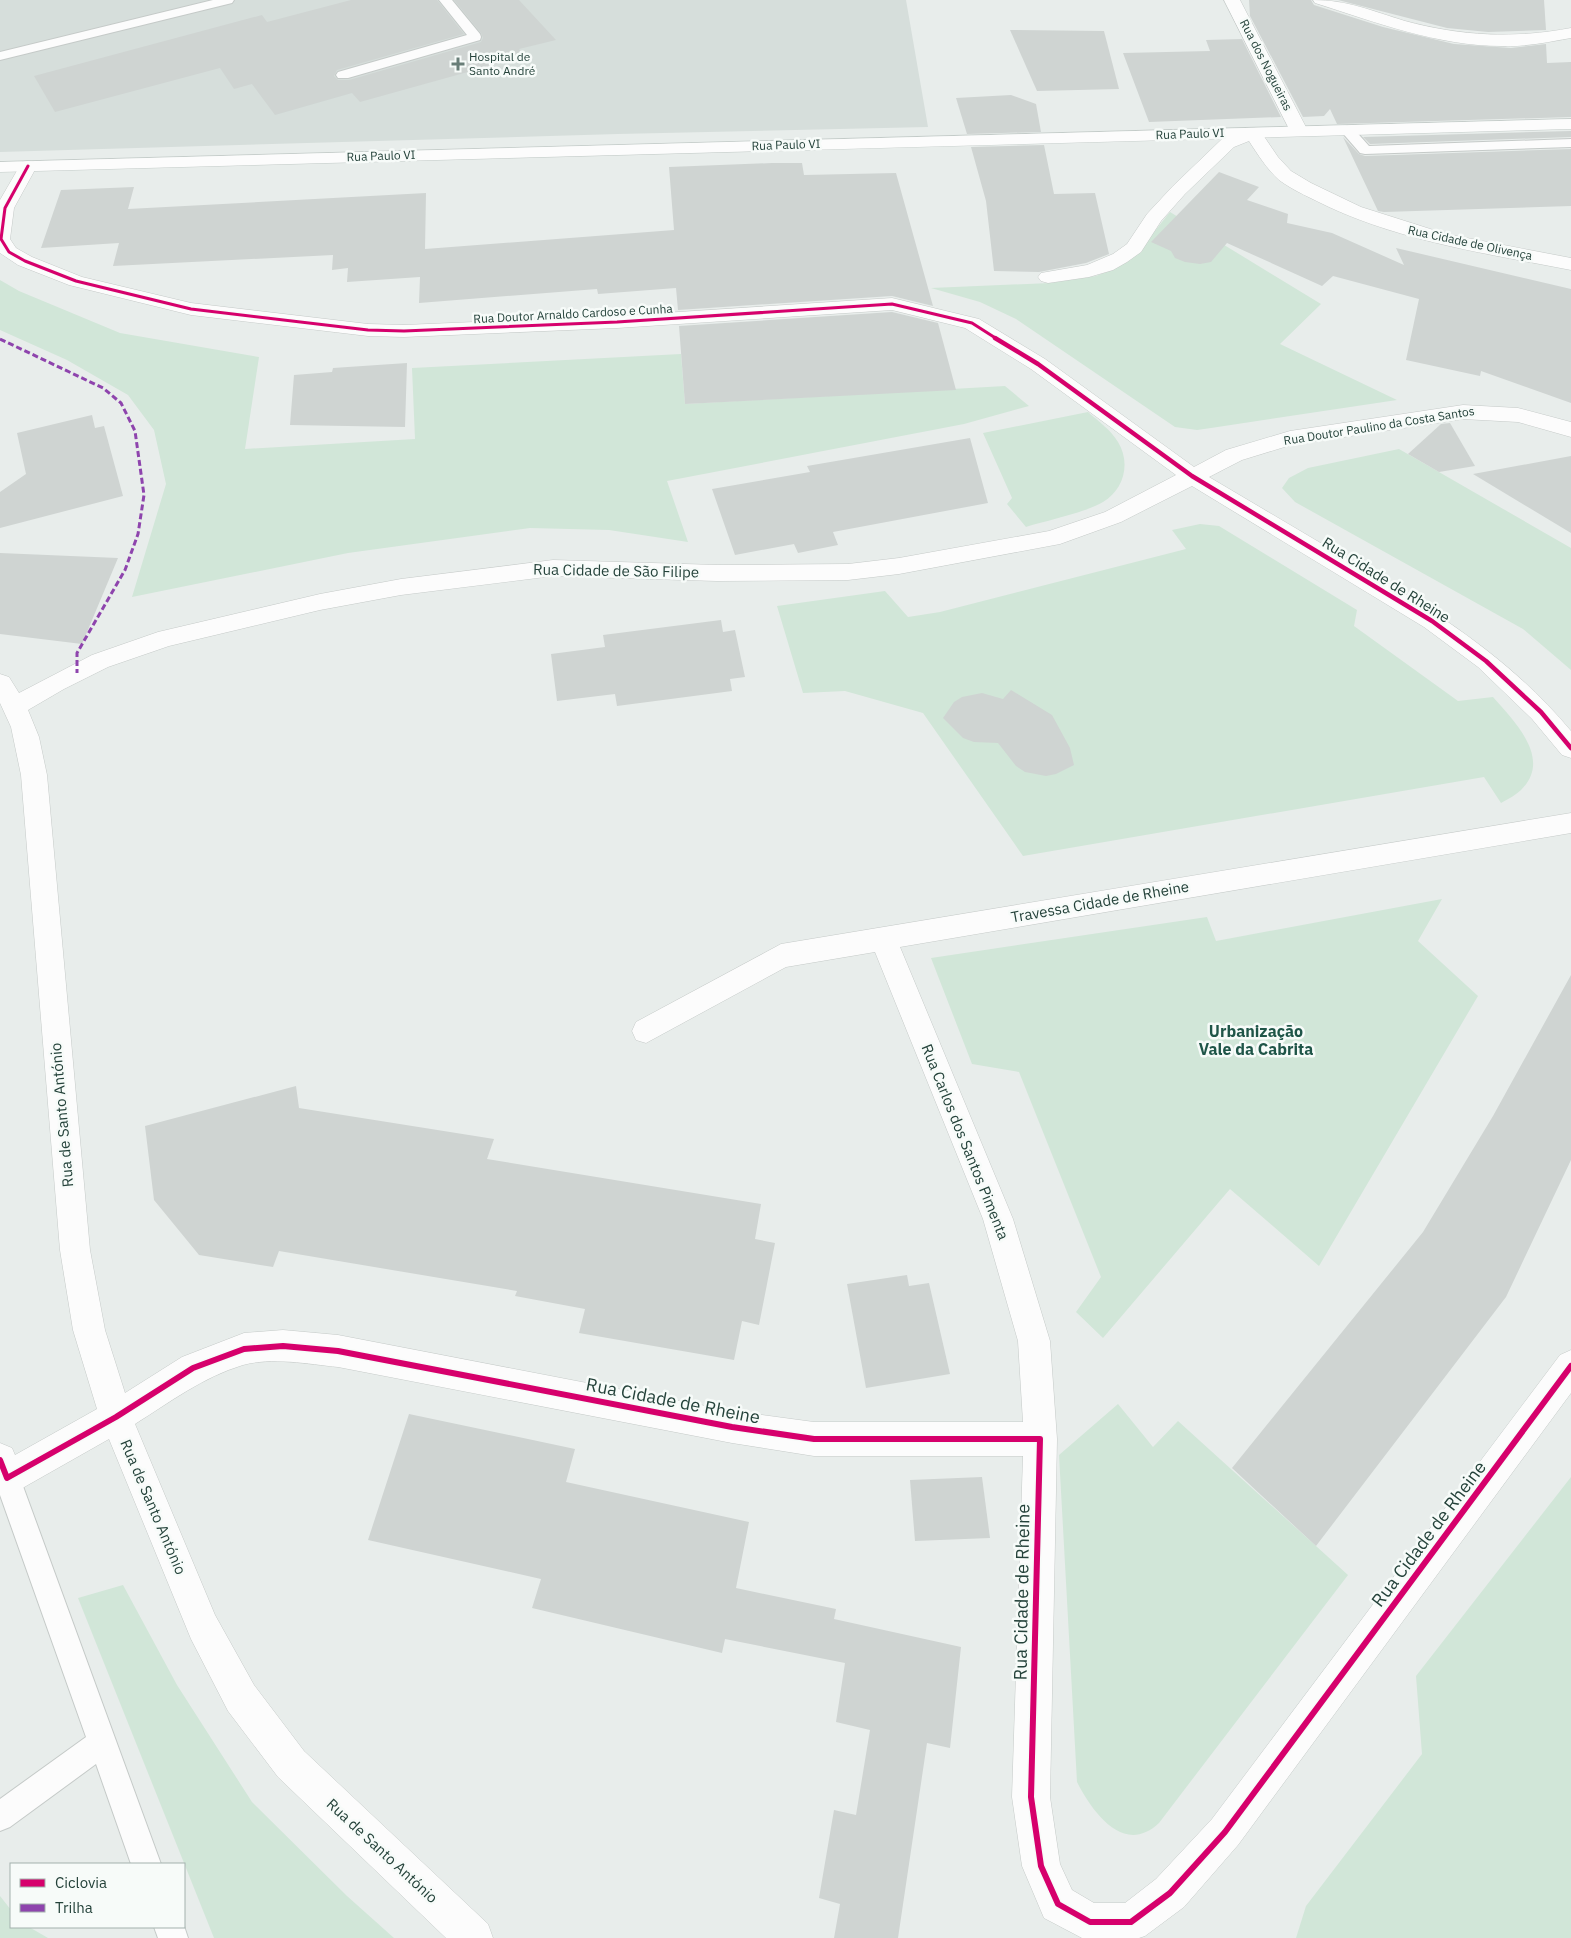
<svg xmlns="http://www.w3.org/2000/svg" width="1571" height="1938" viewBox="0 0 1571 1938" font-family="'IBM Plex Sans',sans-serif">
<style>
.built{fill:#d6dedb}
.green{fill:#d1e6d8}
.building{fill:#cfd4d2}
.lines{fill:none;stroke-linecap:round;stroke-linejoin:round}
.service-casing{stroke:#c5cac8;stroke-width:2}
.minor-casing{stroke:#c5cac8;stroke-width:1}
.secondary-casing{stroke:#c3cbc8;stroke-width:1}
.service{fill:#fcfcfc;fill-rule:evenodd}
.minor{fill:#fcfcfc;fill-rule:evenodd}
.secondary{fill:#fcfcfc;fill-rule:evenodd}
.quiet{stroke:#8e44ad;stroke-width:3;stroke-dasharray:6 3;stroke-linecap:butt}
.cycleway-far2-casing{stroke:#f7fbf9;stroke-width:5}
.cycleway-far1-casing{stroke:#f7fbf9;stroke-width:7}
.cycleway-casing{stroke:#f7fbf9;stroke-width:9}
.cycleway-far2{stroke:#d6006c;stroke-width:3}
.cycleway-far1{stroke:#d6006c;stroke-width:4.5}
.cycleway{stroke:#d6006c;stroke-width:6}
.poi-dot{fill:#697e78;stroke:#f7fbf9;stroke-width:2}
.labels{text-anchor:middle;stroke-width:5;stroke-linejoin:round;paint-order:stroke}
.far-poi-label{font-size:12px;fill:#24423a;stroke:#f7fbf9;text-anchor:start}
.far-street-label{font-size:12px;fill:#24423a;stroke:#f7fbf9}
.street-label{font-size:15px;fill:#24423a;stroke:#f7fbf9}
.neighbourhood-label{font-size:16px;font-weight:bold;fill:#1f5548;stroke:#f7fbf9}
.near-street-label{font-size:18px;fill:#24423a;stroke:#f7fbf9}
</style>
<rect width="100%" height="100%" fill="#e8edeb"/>
<!-- built -->
<path class="built" d="M 0,0 L 906,0 L 928,127 L 618,134 L 0,152 Z"/>
<!-- green -->
<g class="green">
<path d="M 1170,212 L 1321,304 L 1280,344 L 1397,400 L 1211,428 L 1197,430 L 1175,427 L 1016,319 L 980,302 L 931,288 L 1050,283 L 1096,276 L 1111,270 L 1142,247 Z"/>
<path d="M 0,280 L 19,291 L 120,333 L 259,357 L 245,449 L 415,439 L 412,368 L 681,354 L 685,404 L 1005,386 L 1029,406 L 964,424 L 667,481 L 688,542 L 609,530 L 530,528 L 348,553 L 132,597 L 166,484 L 154,430 L 128,395 L 67,360 L 0,330 Z"/>
<path d="M 1088,412 C 1098,421 1111,430 1118,442 C 1131,463 1124,490 1103,502 C 1087,512 1045,521 1026,527 L 1007,504 L 1012,498 L 983,433 Z"/>
<path d="M 1399,449 L 1571,548 L 1571,670 L 1523,629 L 1295,502 L 1282,488 L 1289,478 L 1308,468 Z"/>
<path d="M 1200,524 L 1219,526 L 1357,610 L 1354,626 L 1458,701 L 1493,697 C 1514,721 1553,759 1521,790 C 1516,795 1508,799 1501,803 L 1484,777 L 1023,856 L 923,713 L 845,691 L 803,693 L 777,606 L 885,591 L 908,617 L 940,612 L 1186,549 L 1172,530 Z"/>
<path d="M 1442,899 L 1418,941 L 1478,996 L 1319,1266 L 1230,1189 L 1103,1338 L 1076,1312 L 1101,1277 L 1019,1072 L 972,1064 L 931,958 L 1207,917 L 1216,941 Z"/>
<path d="M 1118,1404 L 1153,1447 L 1178,1421 L 1348,1575 L 1159,1823 C 1124,1856 1093,1813 1077,1782 L 1059,1455 Z"/>
<path d="M 1571,1477 L 1571,1938 L 1296,1938 L 1306,1906 L 1422,1754 L 1416,1676 Z"/>
<path d="M 123,1585 L 177,1685 L 252,1802 L 347,1896 L 394,1938 L 214,1938 L 78,1598 Z"/>
<path d="M 0,1896 L 11,1910 L 11,1927 L 29,1927 L 48,1938 L 0,1938 Z"/>
</g>
<!-- building -->
<g class="building">
<path d="M 351,0 L 437,0 L 464,34 L 337,70 L 334,76 L 338,80 L 349,80 L 481,42 L 483,38 L 481,33 L 454,0 L 519,0 L 556,40 L 519,49 L 525,56 L 360,102 L 352,93 L 275,115 L 252,84 L 234,89 L 220,68 L 55,112 L 34,76 L 262,15 L 267,22 Z"/>
<path d="M 1249,0 L 1311,0 L 1314,5 L 1383,27 L 1454,44 L 1511,48 L 1546,44 L 1547,63 L 1571,62 L 1571,117 L 1337,124 L 1330,109 L 1324,116 L 1303,117 L 1250,16 Z"/>
<path d="M 1338,0 L 1544,0 L 1546,30 L 1488,32 L 1447,28 Z"/>
<path d="M 1010,30 L 1104,31 L 1119,89 L 1037,91 Z"/>
<path d="M 1242,39 L 1281,117 L 1149,122 L 1123,53 L 1210,51 L 1206,40 Z"/>
<path d="M 1011,95 L 1036,104 L 1041,132 L 967,134 L 956,98 Z"/>
<path d="M 1571,131 L 1571,137 L 1370,144 L 1363,137 Z"/>
<path d="M 1343,137 L 1359,154 L 1365,156 L 1571,149 L 1571,206 L 1384,212 L 1378,211 Z"/>
<path d="M 1044,145 L 1054,194 L 1095,193 L 1109,254 L 1086,263 L 1039,272 L 994,271 L 986,201 L 971,147 Z"/>
<path d="M 772,163 L 802,163 L 804,175 L 896,173 L 933,306 L 892,296 L 678,310 L 676,288 L 598,294 L 597,289 L 419,303 L 420,277 L 347,282 L 348,268 L 332,270 L 333,255 L 113,266 L 119,243 L 41,248 L 61,190 L 134,187 L 128,209 L 426,193 L 425,249 L 674,230 L 669,167 Z"/>
<path d="M 1219,172 L 1259,187 L 1247,200 L 1288,214 L 1287,223 L 1332,233 L 1404,265 L 1396,248 L 1571,289 L 1571,403 L 1481,371 L 1480,376 L 1406,360 L 1419,299 L 1333,276 L 1322,286 L 1227,243 L 1211,262 L 1200,264 L 1185,262 L 1175,258 L 1171,251 L 1151,242 Z"/>
<path d="M 892,312 L 938,323 L 956,390 L 685,404 L 679,326 Z"/>
<path d="M 407,363 L 405,427 L 290,425 L 294,375 L 332,372 L 333,368 Z"/>
<path d="M 92,415 L 95,428 L 104,426 L 123,496 L 0,528 L 0,492 L 26,474 L 17,433 Z"/>
<path d="M 1450,423 L 1475,466 L 1439,472 L 1408,454 L 1441,424 Z"/>
<path d="M 970,438 L 988,503 L 833,532 L 838,545 L 798,553 L 794,544 L 735,555 L 712,489 L 810,472 L 807,466 Z"/>
<path d="M 1571,456 L 1571,533 L 1473,474 Z"/>
<path d="M 0,553 L 118,558 L 82,644 L 0,634 Z"/>
<path d="M 721,620 L 723,632 L 735,630 L 745,677 L 730,679 L 732,691 L 617,706 L 615,694 L 557,701 L 551,654 L 605,647 L 603,635 Z"/>
<path d="M 1011,690 L 1052,715 L 1070,748 L 1074,765 L 1056,774 L 1046,776 L 1025,772 L 1016,766 L 998,743 L 974,742 L 963,738 L 943,718 L 954,702 L 962,697 L 982,693 L 1003,699 Z"/>
<path d="M 1571,975 L 1571,1160 L 1506,1297 L 1316,1546 L 1232,1468 L 1423,1232 L 1493,1116 Z"/>
<path d="M 296,1086 L 299,1108 L 494,1139 L 487,1159 L 761,1204 L 755,1239 L 775,1243 L 759,1325 L 742,1321 L 734,1360 L 579,1333 L 585,1309 L 515,1296 L 517,1291 L 279,1251 L 273,1267 L 199,1255 L 154,1200 L 145,1126 Z"/>
<path d="M 907,1275 L 909,1286 L 929,1283 L 950,1374 L 866,1388 L 847,1284 Z"/>
<path d="M 409,1414 L 575,1449 L 566,1482 L 749,1522 L 736,1588 L 836,1609 L 834,1619 L 961,1647 L 950,1748 L 927,1743 L 898,1938 L 834,1938 L 840,1904 L 819,1898 L 834,1810 L 856,1815 L 870,1730 L 836,1722 L 845,1663 L 725,1639 L 722,1653 L 532,1608 L 541,1579 L 368,1540 Z"/>
<path d="M 982,1477 L 990,1538 L 915,1541 L 910,1480 Z"/>
</g>
<g class="lines">
<!-- service casing -->
<g class="service-casing">
<g id="service">
<path d="M 213,0 L 234,0 L 232,3 L 0,60 L 0,52 Z"/>
<path d="M 439,0 L 452,0 L 480,34 L 481,37 L 480,40 L 348,78 L 338,78 L 336,75 L 338,72 L 467,35 Z"/>
<path d="M 1347,126 L 1352,127 L 1369,146 L 1571,139 L 1571,147 L 1365,154 L 1360,153 L 1340,130 Z"/>
<path d="M 7,1465 L 16,1469 L 20,1478 L 161,1864 L 131,1864 L 96,1764 L 10,1827 L 0,1831 L 0,1799 L 86,1737 L 0,1495 L 0,1468 Z"/>
<path d="M 184,1926 L 188,1938 L 158,1938 L 154,1927 Z"/>
</g>
</g>
<!-- minor casing -->
<g class="minor-casing">
<g id="minor">
<path d="M 1224,0 L 1240,0 L 1308,131 L 1305,135 L 1293,135 L 1290,131 Z"/>
<path d="M 1313,0 C 1348,0 1372,11 1405,21 C 1461,36 1514,39 1571,28 L 1571,38 C 1548,42 1525,47 1502,46 C 1438,46 1375,22 1315,3 Z"/>
<path d="M 1253,128 L 1259,129 L 1278,157 L 1291,171 L 1311,183 L 1361,207 L 1446,234 L 1571,258 L 1571,270 C 1489,254 1405,242 1329,207 C 1313,199 1294,191 1279,180 C 1267,169 1258,155 1249,141 L 1234,147 L 1185,194 L 1161,221 L 1141,252 L 1127,262 L 1113,270 L 1089,277 L 1048,283 L 1041,281 L 1038,277 L 1041,273 L 1087,265 L 1113,254 L 1127,244 L 1147,214 L 1173,186 L 1222,139 Z"/>
<path d="M 28,161 L 34,162 L 37,166 L 14,208 L 10,239 L 16,248 L 32,257 L 82,277 L 191,303 L 368,324 L 404,325 L 617,316 L 892,298 L 979,319 L 1045,359 L 1194,467 L 1226,450 L 1290,431 L 1463,405 L 1518,408 L 1571,422 L 1571,437 L 1518,422 L 1463,419 L 1291,445 L 1242,460 L 1209,477 C 1258,506 1307,535 1356,564 C 1437,613 1509,657 1571,731 L 1571,758 L 1562,755 L 1532,719 L 1478,667 L 1424,627 L 1192,486 L 1121,522 L 1060,544 L 899,574 L 848,580 L 717,581 L 553,576 L 401,595 L 320,610 L 169,646 L 108,667 L 64,689 L 28,710 L 39,737 L 47,775 L 90,1250 L 105,1330 L 125,1393 L 182,1357 L 244,1333 L 283,1330 L 338,1335 L 732,1411 L 814,1422 L 1023,1422 L 1018,1341 L 983,1219 L 875,952 L 786,967 L 646,1043 L 636,1040 L 632,1031 L 636,1022 L 781,944 L 1571,813 L 1571,833 L 900,947 L 1013,1219 L 1050,1341 L 1057,1439 L 1050,1797 L 1060,1864 L 1072,1890 L 1094,1903 L 1125,1903 L 1156,1879 L 1212,1819 L 1560,1355 L 1571,1350 L 1571,1393 L 1238,1845 L 1184,1907 L 1145,1936 L 1139,1938 L 1082,1938 L 1044,1918 L 1022,1866 L 1012,1797 L 1023,1456 L 814,1456 L 732,1443 L 338,1367 C 308,1364 272,1357 243,1365 C 203,1377 170,1402 135,1424 L 215,1615 L 254,1685 L 304,1751 L 488,1924 L 493,1938 L 446,1938 L 278,1777 L 228,1711 L 191,1639 L 109,1439 L 19,1490 L 7,1495 L 0,1492 L 0,1443 L 12,1448 L 15,1455 L 97,1409 L 73,1330 L 60,1250 L 21,775 L 11,727 L 0,703 L 0,674 L 9,677 L 19,693 L 92,655 L 158,632 L 320,594 L 401,579 L 553,560 L 717,565 L 848,564 L 899,558 L 1049,531 L 1105,512 L 1176,475 L 1031,369 L 965,328 L 892,310 L 617,328 L 404,337 L 368,336 L 191,315 L 69,285 L 18,265 L 0,253 L 0,200 L 22,162 Z"/>
</g>
</g>
<!-- secondary casing -->
<g class="secondary-casing">
<path id="secondary" d="M 1571,119 L 1571,129 L 0,172 L 0,162 Z"/>
</g>
<!-- service -->
<use href="#service" class="service"/>
<!-- minor -->
<use href="#minor" class="minor"/>
<!-- secondary -->
<use href="#secondary" class="secondary"/>
<!-- quiet -->
<path class="quiet" d="M 0,339 L 103,388 L 121,403 L 135,431 L 144,495 L 138,534 L 125,570 L 77,653 L 77,673"/>
<!-- cycleway-far2 casing -->
<g class="cycleway-far2-casing">
<path id="cycleway-far2" d="M 28,166 L 5,208 L 1,239 L 9,252 L 25,261 L 76,281 L 191,309 L 368,330 L 404,331 L 617,322 L 892,304 L 972,323 L 997,339"/>
</g>
<!-- cycleway-far1 casing -->
<g class="cycleway-far1-casing">
<path id="cycleway-far1" d="M 995,338 L 1038,364 L 1192,476 L 1432,621 L 1486,661 L 1541,712 L 1571,748"/>
</g>
<!-- cycleway casing -->
<g class="cycleway-casing">
<path id="cycleway" d="M 0,1460 L 7,1478 L 116,1417 L 193,1368 L 244,1349 L 283,1346 L 338,1351 L 732,1427 L 814,1439 L 1040,1439 L 1031,1797 L 1041,1866 L 1058,1904 L 1090,1922 L 1131,1922 L 1170,1893 L 1225,1832 L 1571,1366"/>
</g>
<!-- cycleway-far2 -->
<use href="#cycleway-far2" class="cycleway-far2"/>
<!-- cycleway-far1 -->
<use href="#cycleway-far1" class="cycleway-far1"/>
<!-- cycleway -->
<use href="#cycleway" class="cycleway"/>
</g>
<!-- markers -->
<path class="poi-dot" d="M455.5 56.5h5v5h5v5h-5v5h-5v-5h-5v-5h5z"/>
<g class="labels">
<!-- far-poi labels -->
<g class="far-poi-label">
<text x="469" y="61">Hospital de<tspan x="469" dy="14">Santo André</tspan></text>
</g>
<!-- far-street labels -->
<g class="far-street-label">
<text transform="translate(1266 65) rotate(63)" y="4">Rua dos Nogueiras</text>
<text transform="translate(1190 134) rotate(-2)" y="4">Rua Paulo VI</text>
<text transform="translate(786 145) rotate(-2)" y="4">Rua Paulo VI</text>
<text transform="translate(381 156) rotate(-2)" y="4">Rua Paulo VI</text>
<text transform="translate(1470 243) rotate(12)" y="4">Rua Cidade de Olivença</text>
<text transform="translate(573 314) rotate(-3)" y="4">Rua Doutor Arnaldo Cardoso e Cunha</text>
<text transform="translate(1379 426) rotate(-9)" y="4">Rua Doutor Paulino da Costa Santos</text>
</g>
<!-- street labels -->
<g class="street-label">
<text transform="translate(616 571) rotate(1)" y="5">Rua Cidade de São Filipe</text>
<text transform="translate(1386 580) rotate(32)" y="5">Rua Cidade de Rheine</text>
<text transform="translate(1100 902) rotate(-10)" y="5">Travessa Cidade de Rheine</text>
<text transform="translate(62 1115) rotate(-95)" y="5">Rua de Santo António</text>
<text transform="translate(965 1142) rotate(68)" y="5">Rua Carlos dos Santos Pimenta</text>
<text transform="translate(153 1507) rotate(67)" y="5">Rua de Santo António</text>
<text transform="translate(382 1851) rotate(43)" y="5">Rua de Santo António</text>
</g>
<!-- neighbourhood labels -->
<g class="neighbourhood-label">
<text x="1256" y="1037">Urbanização<tspan x="1256" dy="18">Vale da Cabrita</tspan></text>
</g>
<!-- near-street labels -->
<g class="near-street-label">
<text transform="translate(673 1401) rotate(11)" y="6">Rua Cidade de Rheine</text>
<text transform="translate(1429 1534) rotate(-53)" y="6">Rua Cidade de Rheine</text>
<text transform="translate(1022 1592) rotate(-89)" y="6">Rua Cidade de Rheine</text>
</g>
</g>
<!-- legend -->
<rect x="10" y="1863" width="175" height="65" fill="#f7fbf9" stroke="#a3b1ad"/>
<rect x="20" y="1879" width="25" height="8" fill="#d6006c" stroke="#a3b1ad"/>
<text x="55" y="1888" font-size="15" fill="#24423a">Ciclovia</text>
<rect x="20" y="1904" width="25" height="8" fill="#8e44ad" stroke="#a3b1ad"/>
<text x="55" y="1913" font-size="15" fill="#24423a">Trilha</text>
</svg>
